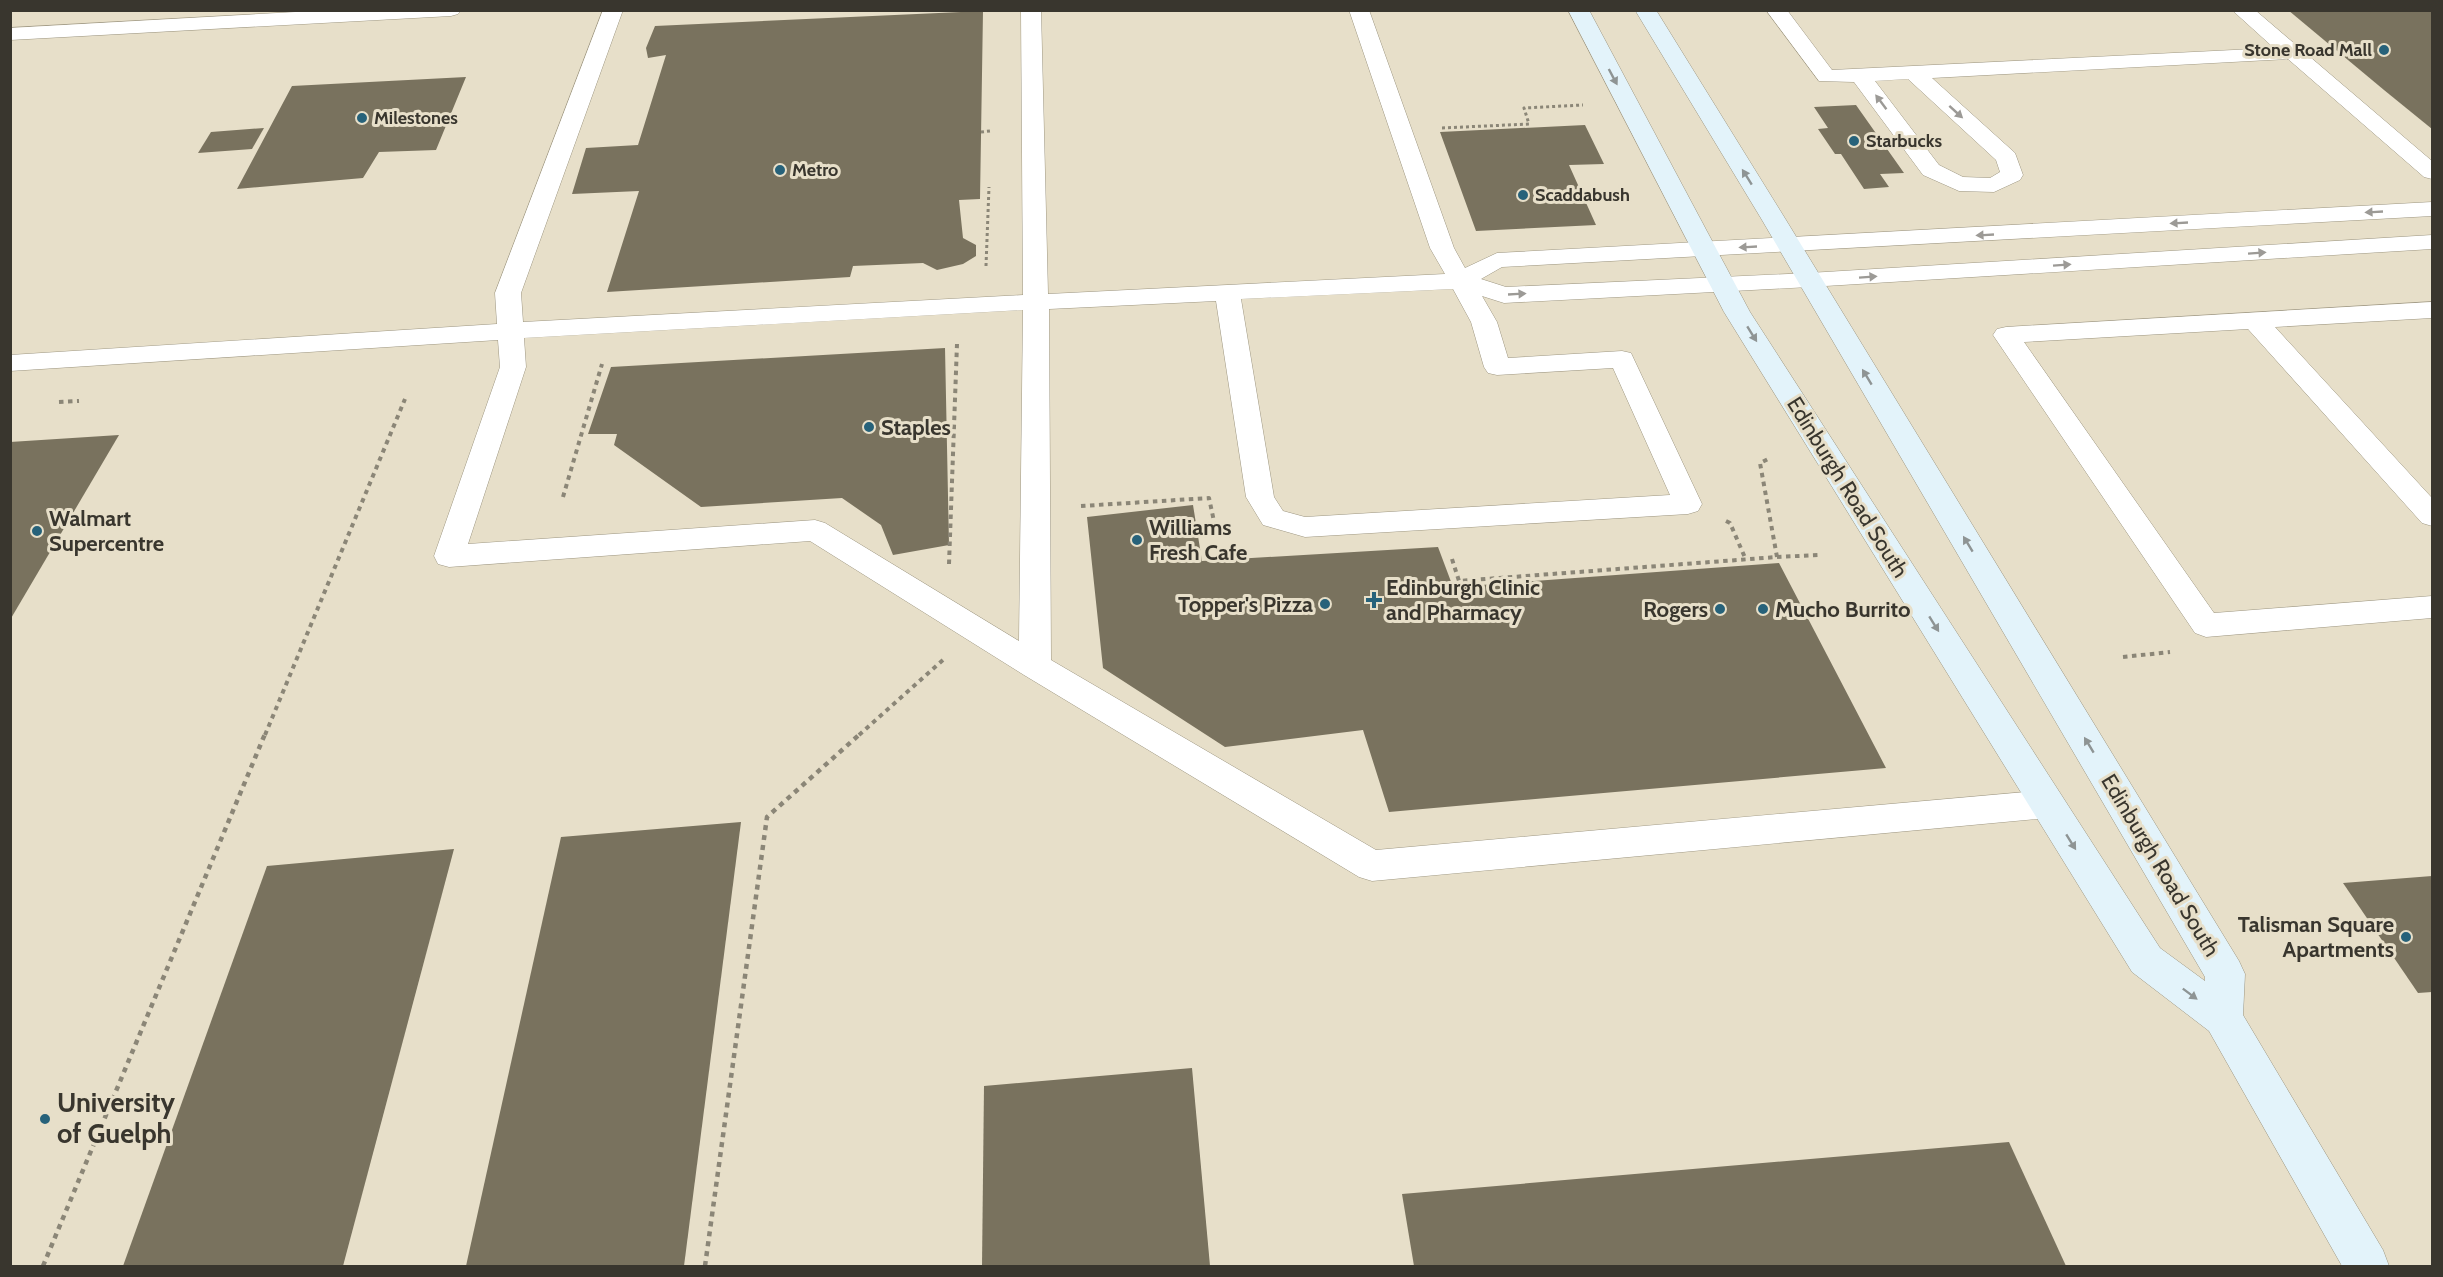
<svg xmlns="http://www.w3.org/2000/svg" width="2443" height="1277" viewBox="0 0 2443 1277" font-family="Cabin,sans-serif">
<style>
.building{fill:#79725e}
.lines{fill:none;stroke-linecap:round;stroke-linejoin:round}
.lane-casing{stroke:#9d9681;stroke-width:1}
.secondary-casing{stroke:#9d9681;stroke-width:1}
.path-far2{stroke:#8b8677;stroke-width:3;stroke-dasharray:3 3;stroke-linecap:butt}
.path-far1{stroke:#8b8677;stroke-width:4;stroke-dasharray:4.5 4.5;stroke-linecap:butt}
.path{stroke:#8b8677;stroke-width:4.5;stroke-dasharray:5 5;stroke-linecap:butt}
.lane{fill:#fff;fill-rule:evenodd}
.secondary{fill:#e3f3fa;fill-rule:evenodd}
.oneway{fill:#8e9494}
.oneway2{fill:#9c9a96}
.poi-dot{fill:#27627a;stroke:#e7dfc9;stroke-width:2}
.labels{text-anchor:middle;stroke-width:6;stroke-linejoin:round;paint-order:stroke}
.far-poi-label{font-size:18px;font-weight:bold;fill:#39362e;stroke:#e7dfc9;text-anchor:start}
.poi-label{font-size:22px;font-weight:bold;fill:#39362e;stroke:#e7dfc9;text-anchor:start}
.street-label{font-size:22px;fill:#39362e;stroke:#e7dfc9}
.near-poi-label{font-size:27px;font-weight:bold;fill:#39362e;stroke:#e7dfc9;text-anchor:start}
</style>
<rect width="100%" height="100%" fill="#e7dfc9"/>
<!-- building -->
<g class="building">
<path d="M 2288,10 L 2432,10 L 2432,129 L 2384,90 Z"/>
<path d="M 983,11 L 980,199 L 959,200 L 963,238 L 976,245 L 976,256 L 963,264 L 937,270 L 923,263 L 853,266 L 850,277 L 607,292 L 639,191 L 572,194 L 586,148 L 638,145 L 666,55 L 648,58 L 646,48 L 655,26 Z"/>
<path d="M 466,77 L 436,150 L 379,152 L 363,178 L 237,189 L 292,86 Z"/>
<path d="M 1856,105 L 1904,173 L 1880,174 L 1889,187 L 1864,189 L 1841,154 L 1835,154 L 1818,129 L 1828,128 L 1814,107 Z"/>
<path d="M 1585,125 L 1604,164 L 1569,165 L 1596,225 L 1476,231 L 1440,132 Z"/>
<path d="M 264,128 L 252,149 L 198,153 L 211,132 Z"/>
<path d="M 945,348 L 949,545 L 893,555 L 881,525 L 842,498 L 701,507 L 614,445 L 617,434 L 588,434 L 611,367 Z"/>
<path d="M 119,435 L 10,620 L 10,442 Z"/>
<path d="M 1193,505 L 1202,561 L 1438,547 L 1453,587 L 1779,563 L 1886,768 L 1389,812 L 1363,730 L 1225,747 L 1103,668 L 1087,517 Z"/>
<path d="M 741,822 L 684,1266 L 466,1266 L 561,837 Z"/>
<path d="M 454,849 L 343,1266 L 123,1266 L 267,866 Z"/>
<path d="M 2432,876 L 2432,992 L 2418,993 L 2343,883 Z"/>
<path d="M 1192,1068 L 1210,1266 L 982,1266 L 984,1086 Z"/>
<path d="M 2009,1142 L 2066,1266 L 1414,1266 L 1402,1194 Z"/>
</g>
<g class="lines">
<!-- lane casing -->
<g class="lane-casing">
<g id="lane">
<path d="M 332,10 L 461,10 L 458,14 L 451,16 L 10,40 L 10,28 Z"/>
<path d="M 603,10 L 623,10 L 521,293 L 523,322 L 1023,295 L 1021,10 L 1041,10 L 1048,294 L 1445,274 L 1430,248 L 1349,10 L 1369,10 L 1454,248 L 1465,268 L 1497,253 L 2432,202 L 2432,216 L 1502,267 L 1481,279 L 1506,287 L 1809,273 L 2432,235 L 2432,249 L 1809,287 L 1504,303 L 1482,296 L 1497,322 L 1508,358 L 1622,351 L 1631,353 L 1702,504 L 1698,511 L 1688,514 L 1305,537 L 1263,525 L 1246,497 L 1216,301 L 1049,309 L 1051,660 L 1376,850 L 2047,790 L 2059,794 L 2064,804 L 2059,814 L 2047,818 L 1372,881 L 1359,877 L 1024,675 L 810,541 L 449,567 L 438,564 L 434,556 L 500,367 L 498,340 L 10,371 L 10,355 L 497,324 L 495,293 ZM 1453,289 L 1471,322 L 1484,367 L 1488,373 L 1497,375 L 1613,368 L 1670,495 L 1305,517 L 1283,511 L 1274,497 L 1241,299 ZM 1023,310 L 1019,641 L 825,523 L 815,520 L 468,544 L 526,367 L 524,338 Z"/>
<path d="M 1766,10 L 1787,10 L 1832,70 L 2274,48 L 2232,10 L 2255,10 L 2432,161 L 2432,179 L 2424,177 L 2288,59 L 1932,78 L 2015,153 L 2023,175 L 2020,180 L 1994,192 L 1959,191 L 1923,175 L 1854,82 L 1819,81 ZM 1908,79 L 1996,160 L 2000,172 L 1990,178 L 1963,177 L 1939,165 L 1875,81 Z"/>
<path d="M 2432,302 L 2432,318 L 2275,327 L 2432,498 L 2432,526 L 2422,523 L 2248,329 L 2024,342 L 2214,613 L 2432,596 L 2432,618 L 2206,637 L 2195,633 L 1993,335 L 1997,329 L 2006,327 Z"/>
</g>
</g>
<!-- secondary casing -->
<g class="secondary-casing">
<path id="secondary" d="M 1568,10 L 1589,10 L 1750,312 L 2160,948 L 2205,981 L 2205,977 L 1762,220 L 1635,10 L 1656,10 L 1786,220 L 2239,961 L 2245,974 L 2243,1015 L 2383,1250 L 2389,1266 L 2342,1266 L 2209,1031 L 2132,972 L 1724,312 Z"/>
</g>
<!-- path-far2 -->
<g class="path-far2">
<path d="M 1442,128 L 1529,124 L 1524,108 L 1583,105"/>
<path d="M 981,132 L 990,131"/>
<path d="M 986,266 L 989,187"/>
</g>
<!-- path-far1 -->
<g class="path-far1">
<path d="M 59,402 L 79,401"/>
<path d="M 563,497 L 602,364"/>
<path d="M 1081,506 L 1209,498 L 1215,526 L 1233,537"/>
<path d="M 1726,521 L 1730,523 L 1746,560"/>
<path d="M 1777,557 L 1818,555"/>
<path d="M 1452,559 L 1459,581 L 1777,557 L 1760,463 L 1770,458"/>
<path d="M 949,564 L 957,344"/>
<path d="M 2123,657 L 2170,652"/>
<path d="M 265,735 L 405,399"/>
<path d="M 859,735 L 943,660"/>
</g>
<!-- path -->
<g class="path">
<path d="M 43,1266 L 265,734"/>
<path d="M 705,1266 L 767,817 L 860,734"/>
</g>
<!-- lane -->
<use href="#lane" class="lane"/>
<!-- secondary -->
<use href="#secondary" class="secondary"/>
</g>
<!-- one-way arrows -->
<defs><path id="oneway-solid" d="M-6-.8H1V-3.2L6.5 0L1 3.2V.8H-6Z" transform="scale(1.5)"/></defs>
<g class="oneway">
<use href="#oneway-solid" transform="translate(1613 77) rotate(62)"/>
<use href="#oneway-solid" transform="translate(1747 177) rotate(-122)"/>
<use href="#oneway-solid" transform="translate(1752 334) rotate(58)"/>
<use href="#oneway-solid" transform="translate(1867 377) rotate(-121)"/>
<use href="#oneway-solid" transform="translate(1968 544) rotate(-121)"/>
<use href="#oneway-solid" transform="translate(1934 624) rotate(58)"/>
<use href="#oneway-solid" transform="translate(2089 745) rotate(-121)"/>
<use href="#oneway-solid" transform="translate(2071 842) rotate(58)"/>
<use href="#oneway-solid" transform="translate(2190 994) rotate(37)"/>
</g>
<g class="oneway2">
<use href="#oneway-solid" transform="translate(1881 102) rotate(-127)"/>
<use href="#oneway-solid" transform="translate(1956 112) rotate(42)"/>
<use href="#oneway-solid" transform="translate(2374 212) rotate(177)"/>
<use href="#oneway-solid" transform="translate(2179 223) rotate(177)"/>
<use href="#oneway-solid" transform="translate(1985 235) rotate(177)"/>
<use href="#oneway-solid" transform="translate(1748 247) rotate(177)"/>
<use href="#oneway-solid" transform="translate(2257 253) rotate(-4)"/>
<use href="#oneway-solid" transform="translate(2062 265) rotate(-4)"/>
<use href="#oneway-solid" transform="translate(1868 277) rotate(-4)"/>
<use href="#oneway-solid" transform="translate(1517 294) rotate(-3)"/>
</g>
<!-- markers -->
<g class="poi-dot">
<circle cx="2384" cy="50" r="6"/>
<circle cx="362" cy="118" r="6"/>
<circle cx="1854" cy="141" r="6"/>
<circle cx="780" cy="170" r="6"/>
<circle cx="1523" cy="195" r="6"/>
<circle cx="869" cy="427" r="6"/>
<circle cx="37" cy="531" r="6"/>
<circle cx="1137" cy="540" r="6"/>
<path d="M1371 591h6v6h6v6h-6v6h-6v-6h-6v-6h6z"/>
<circle cx="1325" cy="604" r="6"/>
<circle cx="1720" cy="609" r="6"/>
<circle cx="1763" cy="609" r="6"/>
<circle cx="2406" cy="937" r="6"/>
<circle cx="45" cy="1119" r="6"/>
</g>
<g class="labels">
<!-- far-poi labels -->
<g class="far-poi-label">
<text x="2372" y="56" text-anchor="end">Stone Road Mall</text>
<text x="374" y="124">Milestones</text>
<text x="1866" y="147">Starbucks</text>
<text x="792" y="176">Metro</text>
<text x="1535" y="201">Scaddabush</text>
</g>
<!-- poi labels -->
<g class="poi-label">
<text x="881" y="435">Staples</text>
<text x="49" y="526">Walmart<tspan x="49" dy="25">Supercentre</tspan></text>
<text x="1149" y="535">Williams<tspan x="1149" dy="25">Fresh Cafe</tspan></text>
<text x="1386" y="595">Edinburgh Clinic<tspan x="1386" dy="25">and Pharmacy</tspan></text>
<text x="1313" y="612" text-anchor="end">Topper's Pizza</text>
<text x="1708" y="617" text-anchor="end">Rogers</text>
<text x="1775" y="617">Mucho Burrito</text>
<text x="2394" y="932" text-anchor="end">Talisman Square<tspan x="2394" dy="25">Apartments</tspan></text>
</g>
<!-- street labels -->
<g class="street-label">
<text transform="translate(1848 487) rotate(58)" y="8">Edinburgh Road South</text>
<text transform="translate(2161 865) rotate(59)" y="8">Edinburgh Road South</text>
</g>
<!-- near-poi labels -->
<g class="near-poi-label">
<text x="57" y="1112">University<tspan x="57" dy="31">of Guelph</tspan></text>
</g>
</g>
<!-- border -->
<rect width="2443" height="1277" fill="none" stroke="#39362e" stroke-width="24"/>
</svg>
